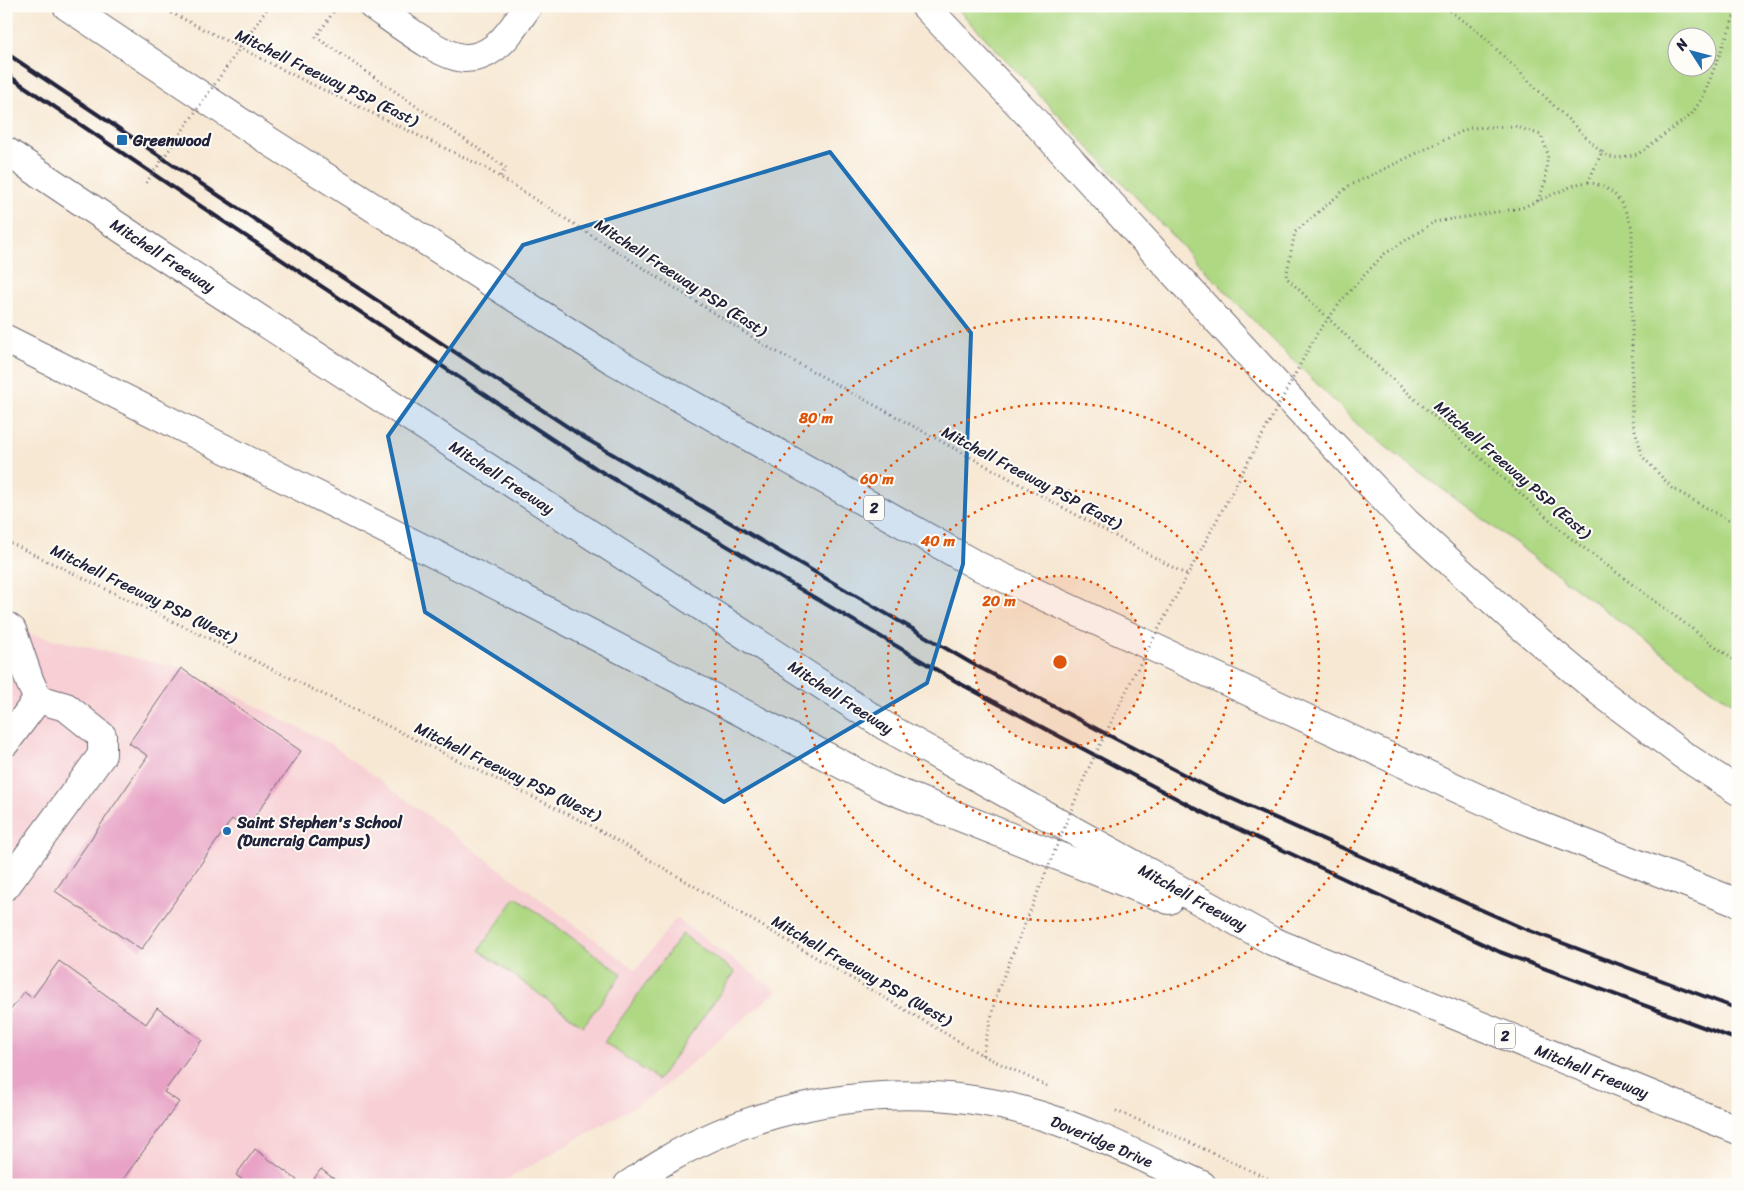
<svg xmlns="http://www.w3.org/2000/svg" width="1744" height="1191" viewBox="0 0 1744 1191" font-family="Sriracha,sans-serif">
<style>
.built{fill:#f7cfd4}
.park{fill:#afd883;stroke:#687d5f;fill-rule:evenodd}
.building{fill:#e7a2c5}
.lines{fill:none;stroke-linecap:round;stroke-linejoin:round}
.minor-casing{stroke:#6d6770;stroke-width:30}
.highway-casing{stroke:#6d6770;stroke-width:30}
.path{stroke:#6d6770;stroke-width:3;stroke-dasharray:1 4;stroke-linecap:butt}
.minor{stroke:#fff;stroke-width:28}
.highway{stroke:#fff;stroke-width:28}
.rail{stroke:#22223b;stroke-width:4}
.path-bridge{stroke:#6d6770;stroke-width:3;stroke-dasharray:1 4;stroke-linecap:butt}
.marked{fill:#1f6fb2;fill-opacity:0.2;stroke:#1f6fb2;stroke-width:4;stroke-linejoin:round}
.ring{fill:none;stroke:#de560e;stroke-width:2.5;stroke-dasharray:2.5 5}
.poi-dot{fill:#1f6fb2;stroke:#fdfcf7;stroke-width:2}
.labels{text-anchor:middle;stroke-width:4;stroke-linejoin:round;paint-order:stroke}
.shield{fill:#fdfcf7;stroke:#646373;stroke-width:1}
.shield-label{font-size:15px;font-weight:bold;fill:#22223b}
.street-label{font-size:16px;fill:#22223b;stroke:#fdfcf7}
.poi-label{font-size:16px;font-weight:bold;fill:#22223b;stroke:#fdfcf7;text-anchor:start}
.centre{fill:#de560e;stroke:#fdfcf7;stroke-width:2.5}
.ring-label{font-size:15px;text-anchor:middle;font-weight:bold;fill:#de560e;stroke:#fdfcf7;stroke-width:4;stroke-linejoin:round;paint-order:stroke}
</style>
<rect width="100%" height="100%" fill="#fdfcf7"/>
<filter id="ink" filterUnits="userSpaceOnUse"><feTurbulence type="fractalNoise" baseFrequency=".02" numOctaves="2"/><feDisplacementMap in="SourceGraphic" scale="10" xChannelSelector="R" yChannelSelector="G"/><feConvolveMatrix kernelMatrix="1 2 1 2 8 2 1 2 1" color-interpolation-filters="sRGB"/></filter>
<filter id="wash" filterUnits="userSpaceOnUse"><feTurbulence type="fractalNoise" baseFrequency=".0096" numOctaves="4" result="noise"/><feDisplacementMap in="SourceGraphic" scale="20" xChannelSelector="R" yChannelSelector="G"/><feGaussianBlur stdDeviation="1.12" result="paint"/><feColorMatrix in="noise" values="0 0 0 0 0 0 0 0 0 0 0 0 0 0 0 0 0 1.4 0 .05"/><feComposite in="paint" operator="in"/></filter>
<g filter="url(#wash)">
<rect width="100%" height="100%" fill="#f7e8d3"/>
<!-- built -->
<path class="built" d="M 6,626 L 12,630 L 181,668 L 331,744 L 636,970 L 676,918 L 777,991 L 653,1096 L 497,1185 L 6,1185 Z"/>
<!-- park -->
<g class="park">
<path d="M 955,6 L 1738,6 L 1738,706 L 1712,690 L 1362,429 L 1238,305 ZM 1676,38 L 1706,38 L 1706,68 L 1676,68 Z"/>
<path d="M 516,897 L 622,974 L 583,1026 L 479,950 Z"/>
<path d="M 682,934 L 735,972 L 658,1080 L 604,1042 Z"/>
</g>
<g id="blocks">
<!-- building -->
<g class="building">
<path d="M 181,668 L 301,751 L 246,829 L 232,819 L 141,950 L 55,891 L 148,756 L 129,743 Z"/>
<path d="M 59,961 L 146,1024 L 157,1008 L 202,1040 L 164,1092 L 179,1102 L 119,1185 L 6,1185 L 6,1016 L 24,992 L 32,998 Z"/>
<path d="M 255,1149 L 297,1180 L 293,1185 L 250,1185 L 236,1175 Z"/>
<path d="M 321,1169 L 342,1185 L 309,1185 Z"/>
</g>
</g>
</g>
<g filter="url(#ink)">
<use href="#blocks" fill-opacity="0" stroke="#6d6770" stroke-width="1"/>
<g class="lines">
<!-- minor casing -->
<g class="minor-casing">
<g id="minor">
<path d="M 373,6 C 394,20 441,58 466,58 C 476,58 486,54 494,48 C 508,38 518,20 528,6"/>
<path d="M 6,626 L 12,630 L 30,682 L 38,699"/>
<path d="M 6,742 L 38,699"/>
<path d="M 6,886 L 102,755 L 102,736 L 66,707 L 38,699"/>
<path d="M 628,1185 C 640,1177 651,1169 663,1162 C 775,1096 917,1076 1042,1116 C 1097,1133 1149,1161 1202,1185"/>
</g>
</g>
<!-- highway casing -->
<g class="highway-casing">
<g id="highway">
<path d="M 67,6 L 269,141 L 611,359 L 976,565 L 1523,819 L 1738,903"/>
<path d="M 925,6 L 1030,116 L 1298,408 L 1406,522 L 1515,621 L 1600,692 L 1683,755 L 1738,791"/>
<path d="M 6,151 L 152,249 L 885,726 L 1272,941 L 1738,1130"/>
<path d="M 6,339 L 530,602 L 887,788 L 1169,900"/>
</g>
</g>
<!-- path -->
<g class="path">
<path d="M 158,6 L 303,80 L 484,167 L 766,346 L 1187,575"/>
<path d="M 327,6 L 334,11 L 316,37 L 506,168 L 500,177"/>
<path d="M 1602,152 L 1610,157 L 1618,158 L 1638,154 L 1691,115 L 1703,97 L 1738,7"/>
<path d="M 1588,182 C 1616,188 1623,202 1632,228 L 1632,420 L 1643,457 L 1672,488 L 1738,526"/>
<path d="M 1538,201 L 1545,182 L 1548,154 L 1541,135 L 1514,126 L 1469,128 L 1349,186 L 1295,232 L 1286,277 L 1370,359 L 1569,537 L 1738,663"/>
<path d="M 1434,222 L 1521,208 L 1577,184 L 1588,182 L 1602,152 L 1591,142 L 1480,33 L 1443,6"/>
<path d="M 6,541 L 243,655 L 592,826 L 982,1055 L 1047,1086"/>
<path d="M 982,1055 L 998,990"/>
<path d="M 1116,1111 L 1165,1131 L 1282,1185"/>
</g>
<!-- minor -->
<use href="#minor" class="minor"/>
<!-- highway -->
<use href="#highway" class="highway"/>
<!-- rail -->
<g class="rail">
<path d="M 6,53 L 209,189 L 583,437 L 971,663 L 1219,793 L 1520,927 L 1738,1009"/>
<path d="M 6,74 L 196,203 L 597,469 L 959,683 L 1202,812 L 1500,952 L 1738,1040"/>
</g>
<!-- path-bridge -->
<g class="path-bridge">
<path d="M 146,183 L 269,6"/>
<path d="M 998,990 L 1086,774 L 1135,673 L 1316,335 L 1346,295 L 1383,255 L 1434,222"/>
</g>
</g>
</g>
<!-- marked area -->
<path class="marked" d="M 830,152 L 971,333 L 963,564 L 927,683 L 724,802 L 425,612 L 388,436 L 523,245 Z"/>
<!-- distance rings -->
<circle cx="1060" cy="662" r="86" fill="#de560e" fill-opacity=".12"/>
<g class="ring">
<circle cx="1060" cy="662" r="86"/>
<circle cx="1060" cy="662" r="172"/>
<circle cx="1060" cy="662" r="259"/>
<circle cx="1060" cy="662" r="345"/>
</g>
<!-- markers -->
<g class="poi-dot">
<rect x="116" y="134" width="12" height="12" rx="2.5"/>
<circle cx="227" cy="831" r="5"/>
</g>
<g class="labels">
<!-- shield labels -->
<g class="shield">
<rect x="864" y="495.5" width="20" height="25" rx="4"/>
<rect x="1495" y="1023.5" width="20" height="25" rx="4"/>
</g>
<g class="shield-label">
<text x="874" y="513">2</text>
<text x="1505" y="1041">2</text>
</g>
<!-- street labels -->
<g class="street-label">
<text transform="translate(327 77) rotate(26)" y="6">Mitchell Freeway PSP (East)</text>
<text transform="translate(163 255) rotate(33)" y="6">Mitchell Freeway</text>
<text transform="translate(681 277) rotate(33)" y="6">Mitchell Freeway PSP (East)</text>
<text transform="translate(1513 469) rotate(41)" y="6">Mitchell Freeway PSP (East)</text>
<text transform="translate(502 477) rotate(33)" y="6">Mitchell Freeway</text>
<text transform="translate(1032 477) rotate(28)" y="6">Mitchell Freeway PSP (East)</text>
<text transform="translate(144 593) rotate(26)" y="6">Mitchell Freeway PSP (West)</text>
<text transform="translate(841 697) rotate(33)" y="6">Mitchell Freeway</text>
<text transform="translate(508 771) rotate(26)" y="6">Mitchell Freeway PSP (West)</text>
<text transform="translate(1193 897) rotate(29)" y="6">Mitchell Freeway</text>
<text transform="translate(862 970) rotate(30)" y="6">Mitchell Freeway PSP (West)</text>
<text transform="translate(1592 1071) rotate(22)" y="6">Mitchell Freeway</text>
<text transform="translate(1102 1141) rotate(23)" y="6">Doveridge Drive</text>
</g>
<!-- poi labels -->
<g class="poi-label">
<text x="133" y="146">Greenwood</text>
<text x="237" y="828">Saint Stephen's School<tspan x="237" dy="18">(Duncraig Campus)</tspan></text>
</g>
</g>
<circle cx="1060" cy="662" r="8" class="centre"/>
<g class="ring-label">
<text x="816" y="423">80 m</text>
<text x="877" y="484">60 m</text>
<text x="938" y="546">40 m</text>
<text x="999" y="606">20 m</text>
</g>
<!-- margin -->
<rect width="1744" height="1191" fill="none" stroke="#fdfcf7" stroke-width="25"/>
<!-- north arrow -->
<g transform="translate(1692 52) rotate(306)"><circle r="24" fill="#fdfcf7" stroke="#a5a5ac"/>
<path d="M0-4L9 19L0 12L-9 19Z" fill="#1f6fb2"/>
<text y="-8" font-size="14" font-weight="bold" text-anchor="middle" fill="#22223b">N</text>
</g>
</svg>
